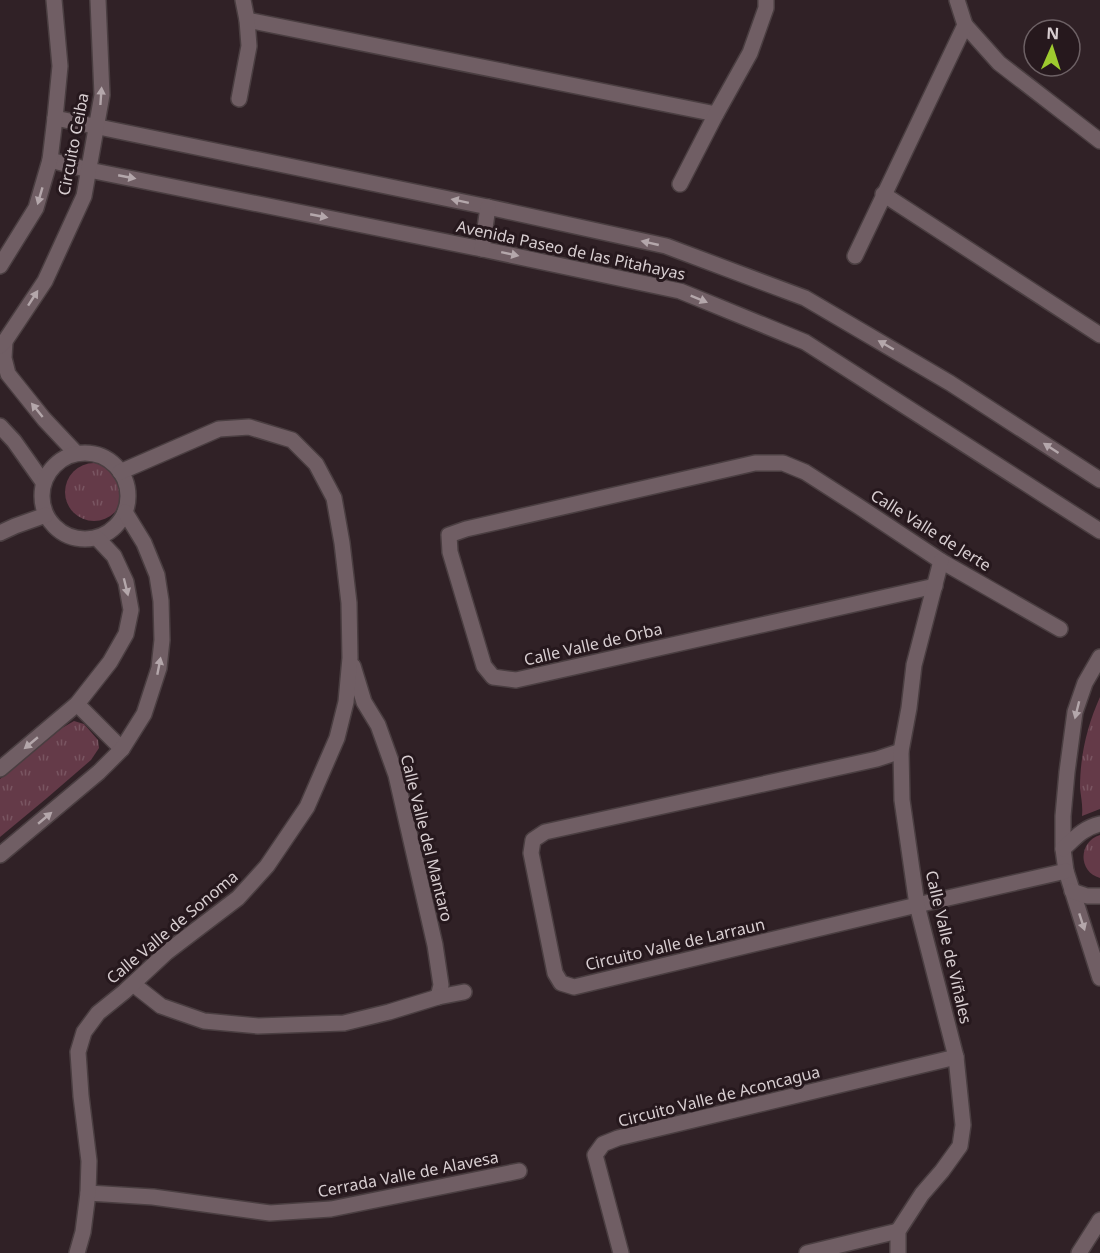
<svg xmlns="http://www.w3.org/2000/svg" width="1100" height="1253" viewBox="0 0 1100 1253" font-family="'Noto Sans',sans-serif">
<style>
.grass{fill:url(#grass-tufts)}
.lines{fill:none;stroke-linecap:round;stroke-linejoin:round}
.street-casing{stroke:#4a3e41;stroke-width:18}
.secondary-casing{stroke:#4a3e41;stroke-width:18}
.street{stroke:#705e64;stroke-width:15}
.secondary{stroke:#705e64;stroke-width:15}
.oneway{fill:#b4a7ab}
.labels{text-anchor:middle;stroke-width:6;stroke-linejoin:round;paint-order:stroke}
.street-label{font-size:16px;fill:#d8ced1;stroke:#26181d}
</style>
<defs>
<pattern id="grass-tufts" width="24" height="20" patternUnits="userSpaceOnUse" patternTransform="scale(1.5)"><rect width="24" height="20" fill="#643a48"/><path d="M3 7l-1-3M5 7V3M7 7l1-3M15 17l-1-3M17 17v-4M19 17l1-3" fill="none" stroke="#795561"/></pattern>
</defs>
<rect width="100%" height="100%" fill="#302126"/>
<!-- grass -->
<g class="grass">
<circle cx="94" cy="492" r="29"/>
<path d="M 1100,697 L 1100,809 L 1082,816 C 1083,806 1081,797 1080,788 C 1080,756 1087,726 1100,697 Z"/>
<path d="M 74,721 L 84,724 L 98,740 L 99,748 L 91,760 L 47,798 L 0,837 L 0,779 L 62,728 Z"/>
<path d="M 1100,835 L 1100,878 C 1078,872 1078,842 1100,835 Z"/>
</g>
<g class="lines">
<!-- street casing -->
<g class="street-casing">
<g id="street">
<path d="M 247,20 L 716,114"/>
<path d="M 965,25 L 999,63 L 1100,141"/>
<path d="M 239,99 L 249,46 L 247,20 L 243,0"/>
<path d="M 680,184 L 716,114 L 750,53 L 766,8 L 766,0"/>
<path d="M 883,194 L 1100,335"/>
<path d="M 855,256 L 965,25 L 957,0"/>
<path d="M 5,341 L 4,358 L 8,374 L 44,419 L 76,453"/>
<path d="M 0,426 L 14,441 L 43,482"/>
<circle cx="85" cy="496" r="43"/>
<path d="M 0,533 L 15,526 L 46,515"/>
<path d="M 935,586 L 516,680 L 493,677 L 484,666 L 450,552 L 449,535 L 466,529 L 755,463 L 783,463 L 805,472 L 858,506 L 941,561 L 1060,629"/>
<path d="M 1100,657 L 1085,683 L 1075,712 L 1067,772 L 1063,816 L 1063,849 L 1066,871 L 1100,978"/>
<path d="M 353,666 L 364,702 L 378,725 L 396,775 L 435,945 L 441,985 L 438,997"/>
<path d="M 77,704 L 122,749"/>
<path d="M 901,751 L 877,759 L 545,832 L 533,840 L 531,853 L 555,973 L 561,983 L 574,987 L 917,905 L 1066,871"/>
<path d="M 0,769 L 77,704 L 110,662 L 126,634 L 131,610 L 126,582 L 114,556 L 97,538"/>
<path d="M 1063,849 C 1075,838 1083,828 1100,824"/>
<path d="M 0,855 L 99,772 L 122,749 L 144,714 L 159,668 L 162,640 L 161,601 L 157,575 L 144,543 L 125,512"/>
<path d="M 1072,891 L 1087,896 L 1100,896"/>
<path d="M 133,984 L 161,1006 L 204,1021 L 258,1026 L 344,1023 L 389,1012 L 438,997 L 464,992"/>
<path d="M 88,1193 L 153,1197 L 270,1213 L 331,1209 L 519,1171"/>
<path d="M 77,1253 L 83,1232 L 88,1193 L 89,1161 L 81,1096 L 78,1052 L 84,1032 L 98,1013 L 124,992 L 167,952 L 238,898 L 267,866 L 307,807 L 337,738 L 346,702 L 350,658 L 349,603 L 342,543 L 334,498 L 316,464 L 292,440 L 249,427 L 219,429 L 120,472"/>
<path d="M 621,1253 L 595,1155 L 603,1144 L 618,1138 L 956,1057"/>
<path d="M 807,1253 L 898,1231"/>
<path d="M 898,1253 L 898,1231 L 922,1194 L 942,1171 L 960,1146 L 963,1125 L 956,1057 L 917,905 L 902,800 L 901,751 L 909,708 L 914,665 L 941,561"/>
<path d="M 1079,1253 L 1100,1220"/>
</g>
</g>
<!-- secondary casing -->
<g class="secondary-casing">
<g id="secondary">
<path d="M 55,118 L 488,207 L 666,246 L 805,298 L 950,383 L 1100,480"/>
<path d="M 50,160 L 89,170 L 482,249 L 680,291 L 805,342 L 1100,531"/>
<path d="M 482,249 L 488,207"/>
<path d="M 0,266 L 36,208 L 50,160 L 55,118 L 60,66 L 54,0"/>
<path d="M 0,346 L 5,341 L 45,281 L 84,196 L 102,95 L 98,0"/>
</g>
</g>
<!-- street -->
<use href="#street" class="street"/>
<!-- secondary -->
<use href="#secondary" class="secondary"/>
</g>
<!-- one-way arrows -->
<defs><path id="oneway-solid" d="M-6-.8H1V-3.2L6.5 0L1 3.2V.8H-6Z" transform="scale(1.5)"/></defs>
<g class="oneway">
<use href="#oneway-solid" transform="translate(101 96) rotate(-86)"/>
<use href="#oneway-solid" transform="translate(127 177) rotate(11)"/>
<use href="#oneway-solid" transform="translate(40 196) rotate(106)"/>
<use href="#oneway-solid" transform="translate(460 201) rotate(-168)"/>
<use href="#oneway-solid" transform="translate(319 216) rotate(11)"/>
<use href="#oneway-solid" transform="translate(650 243) rotate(-167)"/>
<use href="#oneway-solid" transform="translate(510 254) rotate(12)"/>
<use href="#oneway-solid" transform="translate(33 298) rotate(-57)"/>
<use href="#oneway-solid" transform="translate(699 299) rotate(22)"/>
<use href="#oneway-solid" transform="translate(886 345) rotate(-150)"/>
<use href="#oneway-solid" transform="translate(37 410) rotate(-129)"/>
<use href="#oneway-solid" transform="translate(1051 448) rotate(-147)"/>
<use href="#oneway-solid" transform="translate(126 587) rotate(76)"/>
<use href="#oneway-solid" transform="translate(159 666) rotate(-79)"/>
<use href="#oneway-solid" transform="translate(1077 710) rotate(104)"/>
<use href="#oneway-solid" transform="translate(31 743) rotate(140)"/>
<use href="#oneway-solid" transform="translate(45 818) rotate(-40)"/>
<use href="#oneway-solid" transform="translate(1082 922) rotate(72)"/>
</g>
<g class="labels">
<!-- street labels -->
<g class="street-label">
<text transform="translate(73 144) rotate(-79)" y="6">Circuito Ceiba</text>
<text transform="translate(571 250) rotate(12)" y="6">Avenida Paseo de las Pitahayas</text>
<text transform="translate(931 530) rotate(32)" y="6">Calle Valle de Jerte</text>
<text transform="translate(593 644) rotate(-13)" y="6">Calle Valle de Orba</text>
<text transform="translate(427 838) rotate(76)" y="6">Calle Valle del Mantaro</text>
<text transform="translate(172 927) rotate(-40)" y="6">Calle Valle de Sonoma</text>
<text transform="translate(675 944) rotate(-13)" y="6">Circuito Valle de Larraun</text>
<text transform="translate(949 947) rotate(77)" y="6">Calle Valle de Viñales</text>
<text transform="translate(719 1096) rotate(-14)" y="6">Circuito Valle de Aconcagua</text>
<text transform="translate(408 1174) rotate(-11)" y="6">Cerrada Valle de Alavesa</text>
</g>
</g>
<!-- north arrow -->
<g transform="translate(1052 48) rotate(3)"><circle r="28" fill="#26181d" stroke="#6d6165" stroke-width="1.5"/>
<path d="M0-4.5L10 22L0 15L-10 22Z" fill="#9eca2f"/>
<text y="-9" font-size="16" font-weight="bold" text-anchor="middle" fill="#d8ced1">N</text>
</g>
</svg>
